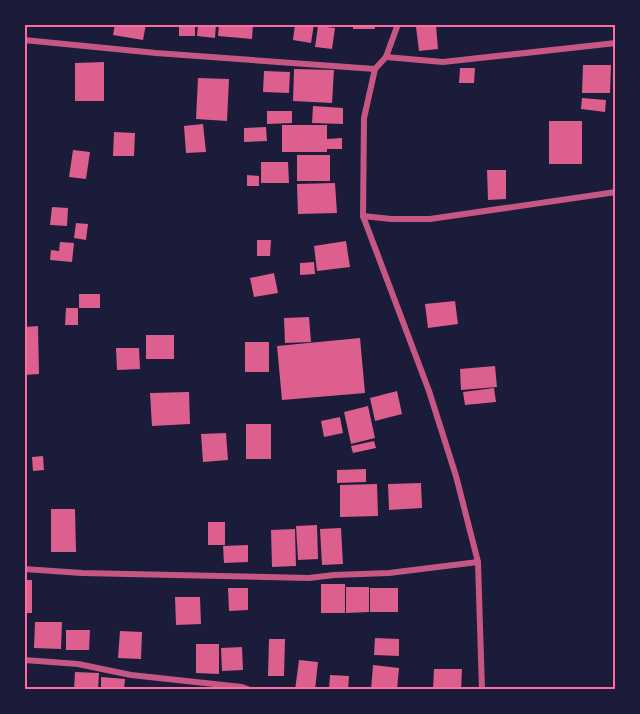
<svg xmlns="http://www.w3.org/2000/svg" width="640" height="714" viewBox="0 0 640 714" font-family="'Alegreya Sans',sans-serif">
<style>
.building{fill:#dd5f8e}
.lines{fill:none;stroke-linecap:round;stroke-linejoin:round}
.minor{stroke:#c65784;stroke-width:6}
.neatline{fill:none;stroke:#ff6b9d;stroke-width:2}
</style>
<rect width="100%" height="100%" fill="#1b1b3a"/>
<!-- building -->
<g class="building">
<path d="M 115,24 L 146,24 L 143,40 L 113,35 Z"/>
<rect x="179" y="24" width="16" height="12"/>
<path d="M 198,24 L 216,24 L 215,38 L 197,36 Z"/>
<path d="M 219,24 L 253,24 L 252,39 L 218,36 Z"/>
<path d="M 295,24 L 314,24 L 311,43 L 293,40 Z"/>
<path d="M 353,24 L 374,24 L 375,29 L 353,29 Z"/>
<path d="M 436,25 L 438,49 L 419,51 L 416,27 Z"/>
<path d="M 318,26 L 335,28 L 332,49 L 315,47 Z"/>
<path d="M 104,62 L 104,101 L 75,101 L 75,63 Z"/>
<path d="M 583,65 L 611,65 L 610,93 L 582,93 Z"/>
<path d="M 460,68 L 475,68 L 474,83 L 459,83 Z"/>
<path d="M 294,69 L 334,70 L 332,103 L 293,101 Z"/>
<path d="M 264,71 L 290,72 L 289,93 L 263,92 Z"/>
<path d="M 198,78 L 229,79 L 227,121 L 196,119 Z"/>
<path d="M 582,98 L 606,100 L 605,112 L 581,109 Z"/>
<path d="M 313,106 L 343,108 L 343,124 L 312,123 Z"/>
<path d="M 267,111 L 292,111 L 292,123 L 267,124 Z"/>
<rect x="549" y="121" width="33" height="43"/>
<path d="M 203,124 L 206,152 L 186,153 L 184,126 Z"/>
<path d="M 282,125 L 327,125 L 327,139 L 342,138 L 342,149 L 327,149 L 327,152 L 282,152 Z"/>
<path d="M 266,127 L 267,141 L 244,142 L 244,128 Z"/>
<path d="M 114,132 L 135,133 L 134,156 L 113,156 Z"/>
<path d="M 73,150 L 90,152 L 86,179 L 69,177 Z"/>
<rect x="297" y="155" width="33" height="26"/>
<path d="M 261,162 L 288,162 L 289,183 L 261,183 Z"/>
<path d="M 487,170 L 506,170 L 506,199 L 488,200 Z"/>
<path d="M 247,175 L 259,176 L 259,186 L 247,186 Z"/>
<path d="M 335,183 L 337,213 L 298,214 L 297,184 Z"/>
<path d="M 52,207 L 68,208 L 67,226 L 50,225 Z"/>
<path d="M 76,223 L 88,224 L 86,240 L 74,238 Z"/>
<path d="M 257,240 L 271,240 L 270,256 L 257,256 Z"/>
<path d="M 346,241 L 350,267 L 317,271 L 314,246 Z"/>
<path d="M 60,242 L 74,243 L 72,262 L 50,260 L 51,250 L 59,251 Z"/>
<path d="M 314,262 L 315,274 L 300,275 L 300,263 Z"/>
<path d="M 274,273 L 278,293 L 254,297 L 250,278 Z"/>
<rect x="79" y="294" width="21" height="14"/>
<path d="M 455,301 L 458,324 L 428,328 L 425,304 Z"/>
<path d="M 66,308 L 78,308 L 78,325 L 65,325 Z"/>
<path d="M 309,317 L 311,342 L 285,343 L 284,318 Z"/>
<path d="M 38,326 L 39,374 L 24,375 L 24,327 Z"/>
<rect x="146" y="335" width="28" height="24"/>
<path d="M 360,338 L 365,393 L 282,400 L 277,346 Z"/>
<rect x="245" y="342" width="24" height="30"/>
<path d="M 116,348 L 139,348 L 140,369 L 117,370 Z"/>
<path d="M 495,366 L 497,387 L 461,390 L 460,369 Z"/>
<path d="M 494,388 L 496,402 L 465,405 L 463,392 Z"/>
<path d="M 397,391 L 402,414 L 375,421 L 370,398 Z"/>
<path d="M 189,392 L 190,424 L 152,426 L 150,393 Z"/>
<path d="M 368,406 L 375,438 L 351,444 L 344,412 Z"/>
<path d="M 340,417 L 343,433 L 324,437 L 321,421 Z"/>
<rect x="246" y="424" width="25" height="35"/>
<path d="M 226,433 L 228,460 L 203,462 L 201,434 Z"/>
<path d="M 374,441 L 376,448 L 353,453 L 351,446 Z"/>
<path d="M 43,456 L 44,470 L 33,471 L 32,457 Z"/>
<path d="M 366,469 L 366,482 L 337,483 L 337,470 Z"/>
<path d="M 421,483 L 422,508 L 389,510 L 388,484 Z"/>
<path d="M 377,484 L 378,516 L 340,517 L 340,485 Z"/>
<path d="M 51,509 L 75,509 L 76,552 L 51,552 Z"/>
<rect x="208" y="522" width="17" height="23"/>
<path d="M 317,525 L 318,559 L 298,560 L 296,526 Z"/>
<path d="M 341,528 L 343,564 L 322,565 L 320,529 Z"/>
<path d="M 295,529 L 296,566 L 272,567 L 271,530 Z"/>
<path d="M 248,545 L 248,562 L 224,563 L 223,546 Z"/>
<rect x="24" y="580" width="8" height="33"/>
<rect x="321" y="584" width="24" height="29"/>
<path d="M 346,587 L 369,587 L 369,612 L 346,613 Z"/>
<path d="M 228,588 L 248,588 L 248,610 L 229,611 Z"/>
<rect x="370" y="588" width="28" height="24"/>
<path d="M 175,597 L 200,597 L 201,624 L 176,625 Z"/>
<path d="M 35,622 L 62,622 L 61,649 L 34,648 Z"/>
<path d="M 66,630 L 90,630 L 89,650 L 66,650 Z"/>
<path d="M 120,631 L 142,632 L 141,659 L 118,658 Z"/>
<path d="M 375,638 L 399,639 L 399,656 L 374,655 Z"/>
<path d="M 269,639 L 285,639 L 284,676 L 268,676 Z"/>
<path d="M 196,644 L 219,644 L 219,674 L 196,673 Z"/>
<path d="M 242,647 L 243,670 L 222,671 L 221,648 Z"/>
<path d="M 299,660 L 318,662 L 315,690 L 295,690 Z"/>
<path d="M 373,665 L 399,668 L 397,690 L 371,690 Z"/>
<path d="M 434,669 L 462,669 L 461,690 L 433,690 Z"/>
<path d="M 75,672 L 99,673 L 98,690 L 74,690 Z"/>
<path d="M 330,675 L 349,676 L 348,690 L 329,690 Z"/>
<path d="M 101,677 L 125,679 L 124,690 L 101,690 Z"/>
</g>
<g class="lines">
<!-- minor -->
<g class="minor">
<path d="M 398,24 L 386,57 L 375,69 L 364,118 L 363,216 L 429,391 L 456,476 L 478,562 L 482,690"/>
<path d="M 24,40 L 156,53 L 375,69"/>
<path d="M 386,57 L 443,62 L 616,43"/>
<path d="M 363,216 L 391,219 L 430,219 L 616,192"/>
<path d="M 24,569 L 82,573 L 309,578 L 334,575 L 389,573 L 478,562"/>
<path d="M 24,660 L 78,664 L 131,675 L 242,687 L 250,690"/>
</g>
</g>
<!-- border -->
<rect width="640" height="714" fill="none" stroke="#1b1b3a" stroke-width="51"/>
<rect x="26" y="26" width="588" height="662" class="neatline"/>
</svg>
